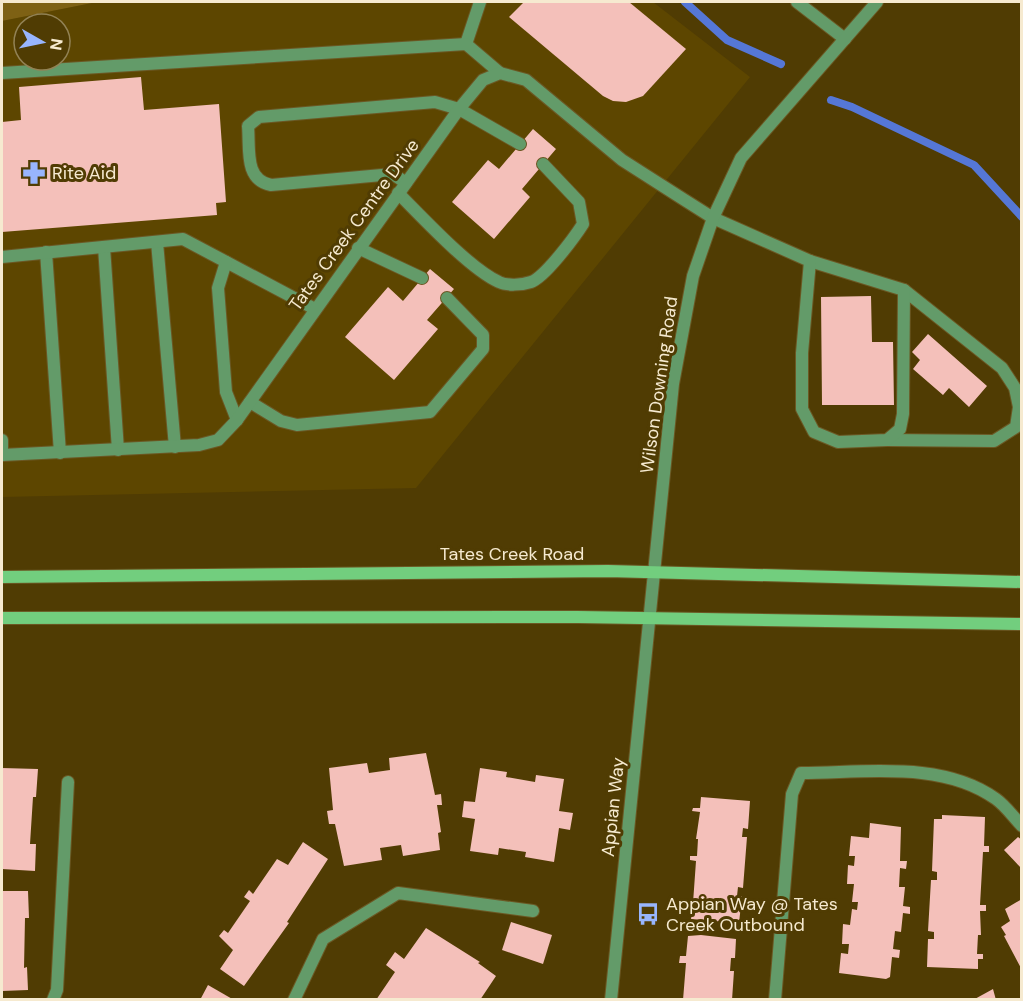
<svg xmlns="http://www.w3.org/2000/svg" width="1023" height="1001" viewBox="0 0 1023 1001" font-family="'DM Sans',sans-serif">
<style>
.built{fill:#5d4600;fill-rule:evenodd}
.green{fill:#7e6114}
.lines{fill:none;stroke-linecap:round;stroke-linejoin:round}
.stream{stroke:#5577d6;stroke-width:8}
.building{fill:#f4c0ba}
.service-casing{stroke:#6b5824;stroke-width:14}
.minor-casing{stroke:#6b5824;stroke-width:14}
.tertiary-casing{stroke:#6b5824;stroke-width:14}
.secondary-casing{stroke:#6b5824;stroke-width:14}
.service{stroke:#639b69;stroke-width:12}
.minor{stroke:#639b69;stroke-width:12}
.tertiary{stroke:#639b69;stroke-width:12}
.secondary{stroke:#72ce7e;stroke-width:12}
.labels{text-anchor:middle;stroke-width:6;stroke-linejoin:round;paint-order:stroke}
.poi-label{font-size:18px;fill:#f6ead0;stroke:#503c03;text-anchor:start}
.street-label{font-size:18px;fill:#f6ead0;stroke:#503c03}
</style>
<rect width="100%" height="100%" fill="#503c03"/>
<!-- built -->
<path class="built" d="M 97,2 L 653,2 L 750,77 L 416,488 L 2,497 L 2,21 ZM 24,24 L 60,24 L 60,60 L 24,60 Z"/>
<!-- green -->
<path class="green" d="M 2,2 L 97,2 L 2,21 Z"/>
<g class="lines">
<!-- stream -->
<g class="stream">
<path d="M 685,2 L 727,40 L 781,64"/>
<path d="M 831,100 L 852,107 L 974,165 L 1022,217"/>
</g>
</g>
<!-- building -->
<g class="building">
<path d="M 524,2 L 629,2 L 686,49 L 643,96 L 626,102 L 613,101 L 603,96 L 509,17 Z"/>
<path d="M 141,77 L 144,110 L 219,104 L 226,202 L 216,203 L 217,215 L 2,232 L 2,122 L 21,120 L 19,87 Z"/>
<path d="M 533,129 L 556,149 L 522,189 L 530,197 L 494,239 L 452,202 L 488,160 L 499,169 Z"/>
<path d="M 430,269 L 454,289 L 427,320 L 438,329 L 394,380 L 345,337 L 388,287 L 403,301 Z"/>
<path d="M 871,296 L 872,342 L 893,342 L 894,405 L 822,405 L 821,297 Z"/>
<path d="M 928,334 L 987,386 L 969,407 L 949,388 L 943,395 L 913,369 L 920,360 L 912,352 Z"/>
<path d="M 426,753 L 435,795 L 441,794 L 442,805 L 437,805 L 441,832 L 438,833 L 440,850 L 403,856 L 401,845 L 380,848 L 382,860 L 344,866 L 335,824 L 329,824 L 327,811 L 333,810 L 329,768 L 367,763 L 369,773 L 390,770 L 389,758 Z"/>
<path d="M 2,768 L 38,769 L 36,797 L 33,797 L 30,844 L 36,844 L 35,871 L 2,869 Z"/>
<path d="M 480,768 L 507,772 L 506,777 L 535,782 L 536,775 L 564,779 L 559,811 L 573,813 L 570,830 L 559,828 L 554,862 L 525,857 L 526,852 L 499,848 L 498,855 L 470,851 L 475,819 L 462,817 L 464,801 L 475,802 Z"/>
<path d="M 701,797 L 750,801 L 748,829 L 743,828 L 742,837 L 747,837 L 743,888 L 738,887 L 737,896 L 742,896 L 739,923 L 691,919 L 693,908 L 686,907 L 686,902 L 693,903 L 696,861 L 690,860 L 690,856 L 697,856 L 698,839 L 696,839 L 700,812 L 692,811 L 693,808 L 700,808 Z"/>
<path d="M 942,815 L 985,817 L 984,846 L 989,846 L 989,852 L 983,852 L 980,905 L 986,905 L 986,911 L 980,911 L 981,935 L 978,935 L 977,954 L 983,954 L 983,959 L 978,959 L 978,969 L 927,967 L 928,939 L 934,939 L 934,932 L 928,931 L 931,880 L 937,880 L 937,872 L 932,871 L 934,819 L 942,819 Z"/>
<path d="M 870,823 L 901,827 L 900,861 L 907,861 L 906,869 L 900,868 L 899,887 L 905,887 L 903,906 L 910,907 L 910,914 L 903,913 L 901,932 L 895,931 L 893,949 L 900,950 L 899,958 L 892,957 L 890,977 L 886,979 L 839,973 L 841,953 L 848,954 L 849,944 L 842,944 L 843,924 L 850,925 L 852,909 L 857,910 L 858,902 L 852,902 L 854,884 L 847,884 L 848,865 L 854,866 L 855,856 L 849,856 L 851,836 L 869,838 Z"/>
<path d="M 1018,837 L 1022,840 L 1022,869 L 1004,850 Z"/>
<path d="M 303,842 L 328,859 L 287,922 L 289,923 L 244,986 L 220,969 L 233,950 L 219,936 L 224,930 L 228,933 L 250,901 L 244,897 L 249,890 L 253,894 L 277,859 L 288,865 Z"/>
<path d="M 2,891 L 28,891 L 29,918 L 25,918 L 24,968 L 27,967 L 28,990 L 2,991 Z"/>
<path d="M 1022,899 L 1022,970 L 1004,936 L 1006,935 L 1001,927 L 1010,921 L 1005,909 Z"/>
<path d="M 511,922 L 552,935 L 543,964 L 502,950 Z"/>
<path d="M 426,928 L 480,962 L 478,963 L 496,976 L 480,1000 L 376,1000 L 395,972 L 386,965 L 395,952 L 404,959 Z"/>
<path d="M 701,935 L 736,939 L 735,958 L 731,958 L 730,971 L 734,971 L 732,1000 L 683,1000 L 686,963 L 679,963 L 680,956 L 686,956 L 688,936 Z"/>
<path d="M 208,985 L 234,1000 L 200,1000 Z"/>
<path d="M 993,989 L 996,1000 L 973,1000 Z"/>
</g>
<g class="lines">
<!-- service casing -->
<g class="service-casing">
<g id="service">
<path d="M 797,2 L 845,39"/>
<path d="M 466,44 L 480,2"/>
<path d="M 2,73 L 466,44 L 500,73"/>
<path d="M 406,183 L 393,174 L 271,185 C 244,180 250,149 248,126 L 259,117 L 435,102 L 459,109 L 520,144"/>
<path d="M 398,193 C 422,217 470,269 499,282 C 507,286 522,285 531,282 C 545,277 574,238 583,224 L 579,202 L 543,164"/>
<path d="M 157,242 L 175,447"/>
<path d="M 104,247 L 118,450"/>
<path d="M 358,248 L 422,278"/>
<path d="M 46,252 L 60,453"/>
<path d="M 2,257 L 183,239 L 315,309"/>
<path d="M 810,261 L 904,290 L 1002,368 L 1015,388 L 1019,407 L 1016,427 L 994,441 L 887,440"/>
<path d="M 226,262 L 218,288 L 226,392 L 237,420"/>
<path d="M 250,402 L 281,421 L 297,425 L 430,412 L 483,349 L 483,335 L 447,298"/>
<path d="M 2,440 L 2,455"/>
<path d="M 2,455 L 199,445 L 218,440 L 237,420 L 459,109 L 483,80 L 500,73 L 526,80 L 622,160 L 683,199 L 713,218 L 810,261 L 802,353 L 802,409 L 814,432 L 838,442 L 887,440 L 900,429 L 903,414 L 904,290"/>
<path d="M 53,1000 L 57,990 L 68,782"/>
<path d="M 775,1000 L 792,794 L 801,773 C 864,773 942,760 996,799 C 1006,806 1014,818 1022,826"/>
</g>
</g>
<!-- minor casing -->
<g class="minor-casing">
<path id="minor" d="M 294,1000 L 323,939 L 398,893 L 533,911"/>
</g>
<!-- tertiary casing -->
<g class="tertiary-casing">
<path id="tertiary" d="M 611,1000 L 673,384 L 693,276 L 713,218 L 741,158 L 877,2"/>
</g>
<!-- secondary casing -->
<g class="secondary-casing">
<g id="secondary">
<path d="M 2,577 L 608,571 L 1022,582"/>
<path d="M 2,618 L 578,617 L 1022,624"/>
</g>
</g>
<!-- service -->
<use href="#service" class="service"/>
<!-- minor -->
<use href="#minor" class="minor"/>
<!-- tertiary -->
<use href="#tertiary" class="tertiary"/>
<!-- secondary -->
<use href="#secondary" class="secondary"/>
</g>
<!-- icons -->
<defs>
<g id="pharmacy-bare" transform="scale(1.8)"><path d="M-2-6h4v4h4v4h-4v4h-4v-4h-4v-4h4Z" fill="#98b5fd" stroke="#503c03" stroke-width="2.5" paint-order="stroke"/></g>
<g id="bus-bare" transform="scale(1.8)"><path d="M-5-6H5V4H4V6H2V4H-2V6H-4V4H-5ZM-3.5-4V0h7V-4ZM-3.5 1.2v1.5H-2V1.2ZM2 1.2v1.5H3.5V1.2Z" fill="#98b5fd" stroke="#503c03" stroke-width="2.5" paint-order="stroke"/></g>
</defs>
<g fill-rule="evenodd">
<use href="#pharmacy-bare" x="34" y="173"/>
<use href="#bus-bare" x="648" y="914"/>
</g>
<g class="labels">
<!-- poi labels -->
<g class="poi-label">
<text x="52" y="179">Rite Aid</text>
<text x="666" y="910">Appian Way @ Tates<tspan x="666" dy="21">Creek Outbound</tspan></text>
</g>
<!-- street labels -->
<g class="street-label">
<text transform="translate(354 225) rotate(-54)" y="6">Tates Creek Centre Drive</text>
<text transform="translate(659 385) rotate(-82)" y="6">Wilson Downing Road</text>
<text x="512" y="560">Tates Creek Road</text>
<text transform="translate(613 807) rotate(-84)" y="6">Appian Way</text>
</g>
</g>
<!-- border -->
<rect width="1023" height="1001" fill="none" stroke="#f6ead0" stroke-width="6"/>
<!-- north arrow -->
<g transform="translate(42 42) rotate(99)"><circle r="28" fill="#503c03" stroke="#928255" stroke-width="1.5"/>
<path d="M0-4.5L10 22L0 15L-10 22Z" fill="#98b5fd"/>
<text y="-9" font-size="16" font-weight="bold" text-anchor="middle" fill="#f6ead0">N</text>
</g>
</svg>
